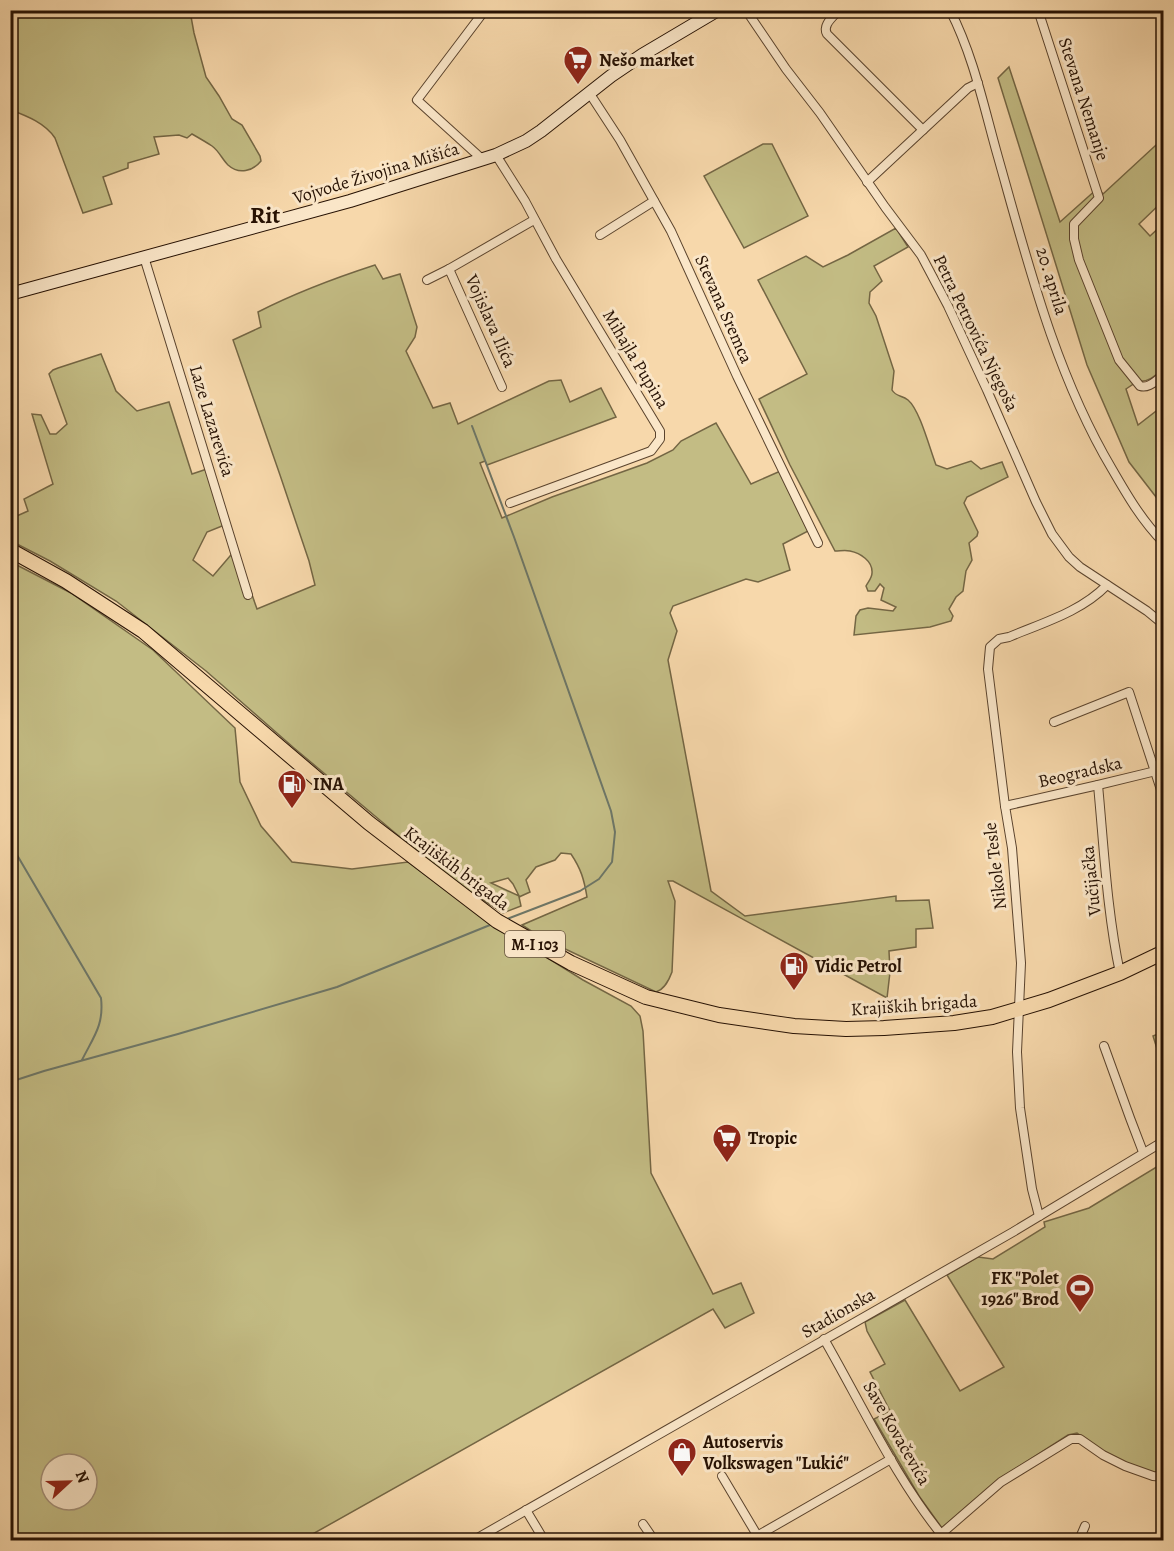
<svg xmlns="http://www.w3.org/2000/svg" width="1174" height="1551" viewBox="0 0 1174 1551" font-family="Alegreya,serif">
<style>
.green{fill:#c3bc84;stroke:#746644;stroke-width:1.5;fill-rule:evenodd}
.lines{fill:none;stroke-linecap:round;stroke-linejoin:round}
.stream{stroke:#6d7667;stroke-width:2}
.street-casing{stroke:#5a432d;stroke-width:10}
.secondary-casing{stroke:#261103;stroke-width:14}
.primary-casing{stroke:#261103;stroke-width:16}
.street{stroke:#fae6c8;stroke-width:8}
.secondary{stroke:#fae6c8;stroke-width:12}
.primary{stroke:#f7d8ab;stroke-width:14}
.labels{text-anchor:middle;stroke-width:6;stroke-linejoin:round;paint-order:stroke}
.shield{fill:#fae6c8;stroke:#66513e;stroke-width:1.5}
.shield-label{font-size:16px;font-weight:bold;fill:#261103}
.poi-label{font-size:18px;font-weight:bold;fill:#261103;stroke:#fae6c8;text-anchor:start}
.street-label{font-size:18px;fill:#261103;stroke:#fae6c8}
.district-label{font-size:24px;font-weight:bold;fill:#261103;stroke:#fae6c8}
</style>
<rect width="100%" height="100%" fill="#f7d8ab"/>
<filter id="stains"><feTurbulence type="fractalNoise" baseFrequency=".00333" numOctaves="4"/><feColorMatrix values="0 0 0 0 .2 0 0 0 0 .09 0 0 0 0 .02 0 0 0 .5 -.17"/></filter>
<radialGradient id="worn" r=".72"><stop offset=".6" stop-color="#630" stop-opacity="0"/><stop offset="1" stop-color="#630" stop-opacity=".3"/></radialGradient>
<!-- green -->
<g class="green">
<path d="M 123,10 L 133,12 L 134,10 L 190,11 L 194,33 L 206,77 L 219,96 L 232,119 L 242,125 L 260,156 L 261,161 C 253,171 239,175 228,165 C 222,159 219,151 212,146 C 206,142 199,138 192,134 L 187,138 L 179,135 L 154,137 L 159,154 L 128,163 L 128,168 L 103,177 L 112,204 L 83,213 L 55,138 C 45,123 27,116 11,110 L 11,11 Z"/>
<path d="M 1009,67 L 1060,222 L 1098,188 L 1103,194 L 1156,145 L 1163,154 L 1163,201 L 1139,224 L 1150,236 L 1163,224 L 1163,369 C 1156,375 1148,383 1138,381 L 1126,389 L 1138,425 L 1160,408 L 1163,412 L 1163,506 L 1129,462 L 1087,365 L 998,78 Z"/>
<path d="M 763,144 L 772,144 L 808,216 L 744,248 L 704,176 Z"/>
<path d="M 896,228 L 908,247 L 874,266 L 882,281 L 870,292 L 869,303 L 876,316 L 894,371 L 892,390 C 896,397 902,395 908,400 C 920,410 930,450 936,465 L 947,469 L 971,461 L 981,469 L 1002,462 L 1008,477 L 967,497 L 964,503 L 978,532 L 977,536 L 969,543 L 972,560 L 966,571 L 963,591 L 956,597 L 949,609 L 953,616 L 951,621 L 930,627 L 854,635 L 856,616 L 860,610 L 868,608 L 893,611 L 896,607 L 881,600 L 884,588 L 880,584 L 875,591 L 868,591 L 866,586 C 868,582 872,578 872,573 C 873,561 860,553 850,551 C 845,550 840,551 835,551 L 790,465 L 759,399 L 807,374 L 758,280 L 806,256 L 823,267 L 848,255 Z"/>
<path d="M 375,265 L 383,279 L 400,274 L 417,327 L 415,337 L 406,351 L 433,408 L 450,403 L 458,424 L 549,381 L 561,380 L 570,402 L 601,388 L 616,417 L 487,465 L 485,461 L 480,463 L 502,518 L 552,497 L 647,463 L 673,450 L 681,441 L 716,423 L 751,484 L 785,469 L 814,528 L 783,544 L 790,570 L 758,582 L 746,579 L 673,606 L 670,613 L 677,631 L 668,660 L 711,891 L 745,916 L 896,896 L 896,901 L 929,900 L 933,928 L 916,929 L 916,947 L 889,951 L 890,972 L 887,998 L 673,881 L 668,881 L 675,901 L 672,972 C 669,980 665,989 656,992 L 542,938 L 522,925 L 587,897 C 584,879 581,869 571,854 L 561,853 L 555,860 L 536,867 L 526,880 L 530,892 L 519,897 L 521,906 L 503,913 L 461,886 L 394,832 L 294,748 L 206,671 L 116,601 L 50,561 L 11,541 L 10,519 L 28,511 L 24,499 L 53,484 L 32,414 L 41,415 L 50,434 L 56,434 L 67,424 L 49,374 L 53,370 L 58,368 L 101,354 L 116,391 L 137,411 L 169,402 L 192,474 L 207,469 L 227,524 L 207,532 L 193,560 L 213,576 L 236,549 L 257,609 L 315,585 L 309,561 L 280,475 L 233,340 L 261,327 L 258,312 C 295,293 335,278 375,265 ZM 508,878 L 513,884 L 519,896 L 491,883 Z"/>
<path d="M 11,562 L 71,593 L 153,650 L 235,728 L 240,782 L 261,826 L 292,862 L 352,869 L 408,862 L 488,921 L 583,980 L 631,1006 L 640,1016 L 643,1031 L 651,1173 L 713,1294 L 741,1283 L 754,1313 L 725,1328 L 713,1309 L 302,1540 L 11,1540 ZM 51,1464 L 87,1464 L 87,1500 L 51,1500 Z"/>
<path d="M 1163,1032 L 1163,1068 L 1153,1036 Z"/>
<path d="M 1163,1163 L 1163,1474 L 1147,1471 L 1109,1456 L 1077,1433 L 1068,1435 L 998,1480 L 942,1528 L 919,1496 L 874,1419 L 890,1411 L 870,1372 L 885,1364 L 867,1331 L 865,1322 L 905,1300 L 960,1391 L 1004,1367 L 947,1275 L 978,1257 L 993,1259 L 1045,1227 L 1044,1222 L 1089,1208 Z"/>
</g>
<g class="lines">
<!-- stream -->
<g class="stream">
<path d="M 472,426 L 514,537 L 611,811 L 615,832 L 612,862 L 599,879 L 580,891 L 507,919"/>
<path d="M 10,843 L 101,998 C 104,1025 94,1036 82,1060"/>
<path d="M 10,1082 L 44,1071 L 178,1034 L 337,987 L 490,925"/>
</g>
<!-- street casing -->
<g class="street-casing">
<g id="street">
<path d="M 746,10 L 786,69 L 820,113 L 885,207 L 921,255 L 948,306 L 987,390 L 1036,502 L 1052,534 L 1069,557 L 1080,567 L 1147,611 L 1164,625"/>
<path d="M 839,10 C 833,17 822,25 827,34 L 923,130"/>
<path d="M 950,10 C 974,57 984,108 998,157 C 1028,263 1055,373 1112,469 C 1127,495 1142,521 1164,543"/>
<path d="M 1038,10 L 1099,198 L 1074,224 L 1074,239 L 1079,260 L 1119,360 L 1140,386 C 1149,389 1156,380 1164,375"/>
<path d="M 590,94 L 620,140 L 671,231 L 737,376 L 818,543"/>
<path d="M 496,155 L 525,201 L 556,259 L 660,431 L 660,439 L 651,451 L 510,503"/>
<path d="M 482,159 L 417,100 L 485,10"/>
<path d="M 867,182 L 968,88 L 978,83"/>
<path d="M 600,235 L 654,201"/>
<path d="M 144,257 L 248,595"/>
<path d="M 449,269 L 502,387"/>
<path d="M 427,280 L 449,269 L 534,220"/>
<path d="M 1054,722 L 1129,692 L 1164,799"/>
<path d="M 1098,785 C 1104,848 1107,912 1120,973"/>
<path d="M 1005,806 L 1098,785 L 1164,769"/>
<path d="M 1104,1046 L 1130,1118 L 1143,1152"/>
<path d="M 1039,1216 L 1032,1189 L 1020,1108 L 1017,1052 L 1021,963 L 1012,848 L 1005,806 L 988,669 L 990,647 L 999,639 L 1009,637 C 1042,623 1081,612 1107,585"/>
<path d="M 824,1339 C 862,1405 898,1483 946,1540"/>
<path d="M 722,1476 L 760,1540"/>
<path d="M 526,1510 L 544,1540"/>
<path d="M 643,1524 L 654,1540"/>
<path d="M 474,1540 L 1013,1232 L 1164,1141"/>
<path d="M 750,1540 L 891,1459"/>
<path d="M 931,1540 L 941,1534 L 1001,1482 L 1071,1439 L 1080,1439 L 1103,1455 L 1125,1466 L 1153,1476 L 1164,1477"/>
<path d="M 1079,1540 L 1085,1526"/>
</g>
</g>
<!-- secondary casing -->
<g class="secondary-casing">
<path id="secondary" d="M 10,294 L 350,201 L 496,155 L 526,141 L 541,131 L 611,76 L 642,55 L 718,10"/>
</g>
<!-- primary casing -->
<g class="primary-casing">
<path id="primary" d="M 10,550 L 66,581 L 143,631 L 369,823 L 497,921 L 571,963 L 646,997 L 719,1015 L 794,1026 L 846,1029 L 884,1028 L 954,1023 L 992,1017 L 1049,1000 L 1120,973 L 1164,952"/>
</g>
<!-- street -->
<use href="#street" class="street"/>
<!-- secondary -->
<use href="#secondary" class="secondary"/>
<!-- primary -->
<use href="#primary" class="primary"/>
</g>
<!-- icons -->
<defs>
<g id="supermarket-pin" transform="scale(1.5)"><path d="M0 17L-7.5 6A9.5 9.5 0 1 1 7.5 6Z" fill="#8f2418" stroke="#fae6c8"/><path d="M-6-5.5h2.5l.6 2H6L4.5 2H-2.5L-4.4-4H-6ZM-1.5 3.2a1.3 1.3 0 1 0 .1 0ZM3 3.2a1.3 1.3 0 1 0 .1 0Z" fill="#fff"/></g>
<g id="fuel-pin" transform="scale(1.5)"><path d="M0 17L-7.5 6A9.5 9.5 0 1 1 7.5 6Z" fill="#8f2418" stroke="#fae6c8"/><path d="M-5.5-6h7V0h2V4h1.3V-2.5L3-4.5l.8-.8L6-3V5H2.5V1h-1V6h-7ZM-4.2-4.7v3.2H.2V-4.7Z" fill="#fff"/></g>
<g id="stadium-pin" transform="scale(1.5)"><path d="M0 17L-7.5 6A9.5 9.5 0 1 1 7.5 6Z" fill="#8f2418" stroke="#fae6c8"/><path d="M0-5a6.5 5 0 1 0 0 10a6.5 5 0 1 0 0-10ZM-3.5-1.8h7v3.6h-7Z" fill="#fff"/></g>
<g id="shop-pin" transform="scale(1.5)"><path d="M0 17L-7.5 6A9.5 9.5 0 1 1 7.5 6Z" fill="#8f2418" stroke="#fae6c8"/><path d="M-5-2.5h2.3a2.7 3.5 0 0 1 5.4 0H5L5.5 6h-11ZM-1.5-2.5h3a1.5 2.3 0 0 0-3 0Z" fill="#fff"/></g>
</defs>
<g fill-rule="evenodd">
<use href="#supermarket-pin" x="578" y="60"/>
<use href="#fuel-pin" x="292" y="784"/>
<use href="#fuel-pin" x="794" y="966"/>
<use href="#supermarket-pin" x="727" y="1138"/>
<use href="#stadium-pin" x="1080" y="1288"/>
<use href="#shop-pin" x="682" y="1452"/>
</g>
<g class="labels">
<!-- shield labels -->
<rect class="shield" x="505" y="931" width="60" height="26" rx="4.5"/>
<g class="shield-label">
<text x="535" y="950">M-I 103</text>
</g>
<!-- poi labels -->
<g class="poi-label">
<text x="599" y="66">Nešo market</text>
<text x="313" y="790">INA</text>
<text x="815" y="972">Vidic Petrol</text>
<text x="748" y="1144">Tropic</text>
<text x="1059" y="1284" text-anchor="end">FK "Polet<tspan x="1059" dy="21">1926" Brod</tspan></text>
<text x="703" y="1448">Autoservis<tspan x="703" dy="21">Volkswagen "Lukić"</tspan></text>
</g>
<!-- street labels -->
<g class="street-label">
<text transform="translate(1084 99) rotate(72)" y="6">Stevana Nemanje</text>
<text transform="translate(376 173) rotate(-17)" y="6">Vojvode Živojina Mišića</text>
<text transform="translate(1052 281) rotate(73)" y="6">20. aprila</text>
<text transform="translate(724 309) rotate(66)" y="6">Stevana Sremca</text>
<text transform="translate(491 321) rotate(66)" y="6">Vojislava Ilića</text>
<text transform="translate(976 333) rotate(64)" y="6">Petra Petrovića Njegoša</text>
<text transform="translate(636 359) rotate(59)" y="6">Mihajla Pupina</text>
<text transform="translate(212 421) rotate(73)" y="6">Laze Lazarevića</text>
<text transform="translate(1080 772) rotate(-13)" y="6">Beogradska</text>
<text transform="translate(995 866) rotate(-97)" y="6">Nikole Tesle</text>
<text transform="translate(457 868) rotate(37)" y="6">Krajiških brigada</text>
<text transform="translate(1091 881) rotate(-96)" y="6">Vučijačka</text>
<text transform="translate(914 1005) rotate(-4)" y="6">Krajiških brigada</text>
<text transform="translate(838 1313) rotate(-30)" y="6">Stadionska</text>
<text transform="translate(897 1433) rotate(60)" y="6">Save Kovačevića</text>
</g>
<!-- district labels -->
<g class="district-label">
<text x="265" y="223">Rit</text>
</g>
</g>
<!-- margin -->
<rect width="1174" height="1551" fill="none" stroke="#f7d8ab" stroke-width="36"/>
<rect x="12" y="12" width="1150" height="1527" fill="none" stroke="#261103" stroke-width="3"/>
<rect x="18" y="18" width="1138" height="1515" fill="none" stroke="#261103" stroke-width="1.5"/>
<!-- north arrow -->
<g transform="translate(69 1482) rotate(68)"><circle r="28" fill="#fae6c8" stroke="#a59179" stroke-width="1.5"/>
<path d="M0-4.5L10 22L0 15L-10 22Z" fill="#8f2418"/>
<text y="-9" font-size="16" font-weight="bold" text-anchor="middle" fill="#261103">N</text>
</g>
<rect width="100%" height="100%" filter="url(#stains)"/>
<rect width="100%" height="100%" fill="url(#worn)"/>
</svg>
